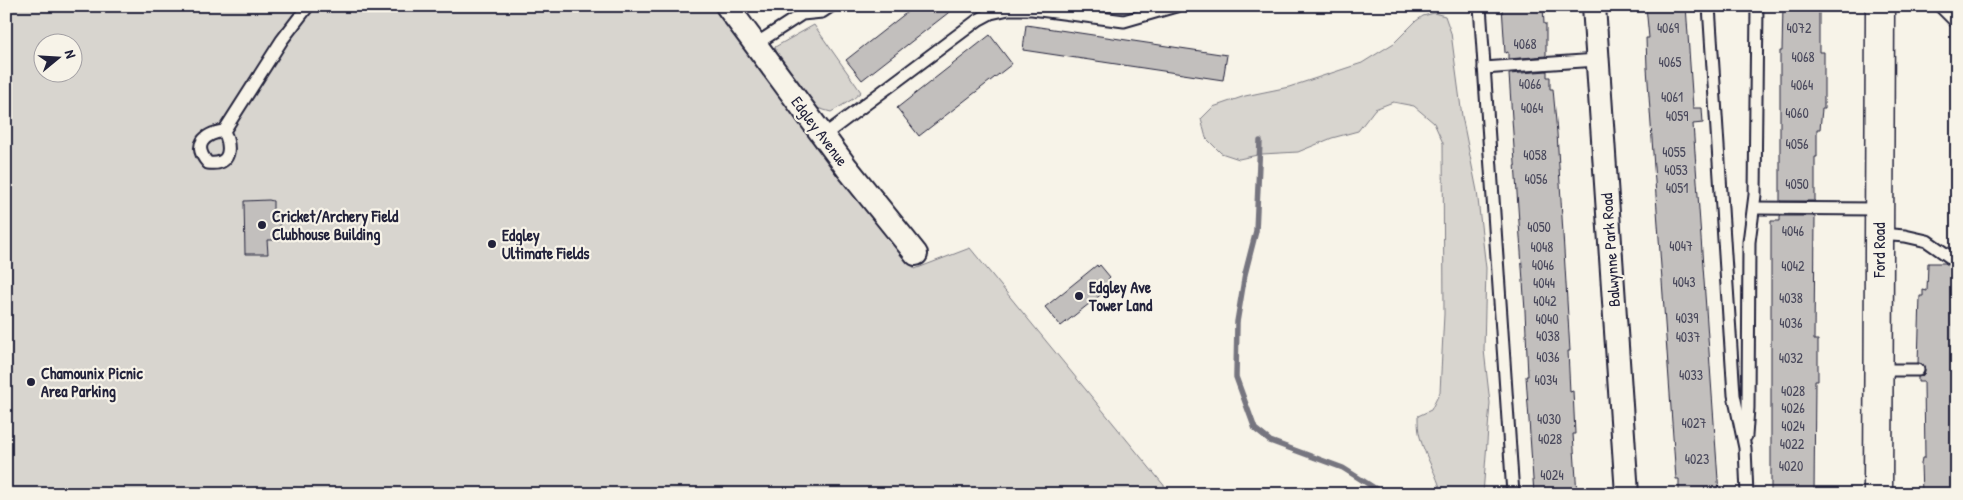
<svg xmlns="http://www.w3.org/2000/svg" width="1963" height="500" viewBox="0 0 1963 500" font-family="'Patrick Hand',sans-serif">
<style>
.green{fill:#d8d5cf;stroke:#7d7c85;fill-rule:evenodd}
.lines{fill:none;stroke-linecap:round;stroke-linejoin:round}
.stream{stroke:#76747f;stroke-width:5.5}
.building{fill:#c2bfbd;stroke:#22223b}
.service-casing{stroke:#22223b;stroke-width:15}
.minor-casing{stroke:#22223b;stroke-width:26}
.secondary-casing{stroke:#22223b;stroke-width:31}
.service{stroke:#f7f3e8;stroke-width:11}
.minor{stroke:#f7f3e8;stroke-width:22}
.secondary{stroke:#f7f3e8;stroke-width:28}
.poi-dot{fill:#22223b;stroke:#f7f3e8;stroke-width:2}
.labels{text-anchor:middle;stroke-width:4.5;stroke-linejoin:round;paint-order:stroke}
.number-label{font-size:14px;fill:#4a495c}
.street-label{font-size:16px;fill:#22223b;stroke:#f7f3e8}
.poi-label{font-size:16px;font-weight:bold;fill:#22223b;stroke:#f7f3e8;text-anchor:start}
</style>
<rect width="100%" height="100%" fill="#f7f3e8"/>
<filter id="ink" filterUnits="userSpaceOnUse"><feTurbulence type="fractalNoise" baseFrequency=".02" numOctaves="2"/><feDisplacementMap in="SourceGraphic" scale="10" xChannelSelector="R" yChannelSelector="G"/><feConvolveMatrix kernelMatrix="1 2 1 2 8 2 1 2 1" color-interpolation-filters="sRGB"/></filter>
<g filter="url(#ink)">
<!-- green -->
<g class="green">
<path d="M 6,6 L 712,6 L 767,75 L 915,269 L 970,248 L 1171,494 L 6,494 ZM 42,42 L 72,42 L 72,72 L 42,72 Z"/>
<path d="M 1434,13 L 1445,16 L 1451,33 L 1462,116 L 1477,191 L 1486,268 L 1484,350 L 1490,403 L 1483,494 L 1442,494 C 1437,474 1425,457 1420,437 C 1418,430 1418,423 1418,416 L 1431,410 L 1440,392 L 1444,314 L 1443,143 L 1434,123 L 1414,106 L 1393,102 L 1375,109 L 1358,131 L 1332,138 L 1298,152 L 1262,154 L 1239,159 L 1221,153 L 1206,138 L 1201,119 L 1213,107 L 1245,96 L 1289,87 L 1362,63 L 1394,43 L 1416,21 L 1423,16 Z"/>
<path d="M 814,25 L 861,92 L 853,99 L 831,112 L 817,108 L 778,56 L 775,47 Z"/>
</g>
<g class="lines">
<!-- stream -->
<path class="stream" d="M 1260,141 L 1256,231 L 1245,274 L 1237,322 L 1236,377 L 1255,429 L 1270,441 L 1343,468 L 1384,494"/>
</g>
<!-- building -->
<g class="building">
<path d="M 915,6 L 957,6 L 862,80 L 846,60 Z"/>
<path d="M 1502,6 L 1543,6 L 1544,24 L 1546,24 L 1546,56 L 1508,59 L 1508,52 L 1505,53 Z"/>
<path d="M 1646,6 L 1686,6 L 1693,108 L 1702,108 L 1703,123 L 1693,124 L 1719,494 L 1679,494 L 1679,479 L 1676,479 L 1647,68 L 1646,38 L 1649,38 Z"/>
<path d="M 1783,6 L 1819,6 L 1819,52 L 1824,52 L 1824,109 L 1822,109 L 1820,129 L 1817,129 L 1817,157 L 1815,157 L 1815,201 L 1780,201 L 1780,51 L 1782,51 Z"/>
<path d="M 1026,25 L 1227,55 L 1223,80 L 1023,50 Z"/>
<path d="M 990,35 L 1012,64 L 919,136 L 897,108 Z"/>
<path d="M 1547,71 L 1547,77 L 1550,77 L 1550,89 L 1553,89 L 1557,133 L 1570,351 L 1568,351 L 1570,392 L 1573,391 L 1575,434 L 1573,434 L 1577,494 L 1534,494 L 1526,376 L 1528,376 L 1525,311 L 1509,74 Z"/>
<path d="M 269,200 L 273,201 L 273,215 L 280,215 L 280,240 L 267,240 L 268,254 L 245,254 L 244,201 Z"/>
<path d="M 1780,216 L 1815,216 L 1814,340 L 1818,340 L 1818,381 L 1815,381 L 1814,494 L 1771,494 L 1771,221 L 1780,221 Z"/>
<path d="M 1928,263 L 1945,263 L 1957,272 L 1957,494 L 1922,494 L 1921,464 L 1922,458 L 1925,458 L 1924,382 L 1918,382 L 1918,377 L 1924,374 L 1925,370 L 1922,364 L 1918,363 L 1920,296 L 1923,296 L 1923,290 L 1927,291 Z"/>
<path d="M 1097,265 L 1098,267 L 1100,265 L 1110,277 L 1108,279 L 1113,285 L 1061,326 L 1045,307 Z"/>
</g>
<g class="lines">
<!-- service casing -->
<g class="service-casing">
<g id="service">
<path d="M 1480,6 L 1513,494"/>
<path d="M 1709,6 L 1734,395 L 1745,448 L 1747,494"/>
<path d="M 1940,6 L 1957,23"/>
<path d="M 756,44 L 802,14 L 822,12 L 831,6"/>
<path d="M 1484,68 L 1597,60"/>
<path d="M 224,131 C 231,147 232,166 208,163 C 192,145 204,134 224,131 L 282,40 L 308,6"/>
<path d="M 823,136 L 978,20 L 991,13 L 1009,9 L 1032,9 L 1124,21 L 1176,6"/>
<path d="M 1755,208 L 1879,209"/>
<path d="M 1879,234 L 1905,236 L 1927,241 L 1957,262"/>
<path d="M 1879,370 L 1918,370"/>
<path d="M 1746,436 L 1748,408 L 1749,242 L 1755,195 L 1757,6"/>
</g>
</g>
<!-- minor casing -->
<g class="minor-casing">
<g id="minor">
<path d="M 727,6 L 847,168 L 916,254"/>
<path d="M 1594,6 L 1627,494"/>
</g>
</g>
<!-- secondary casing -->
<g class="secondary-casing">
<path id="secondary" d="M 1878,494 L 1880,6"/>
</g>
<!-- service -->
<use href="#service" class="service"/>
<!-- minor -->
<use href="#minor" class="minor"/>
<!-- secondary -->
<use href="#secondary" class="secondary"/>
</g>
</g>
<!-- markers -->
<g class="poi-dot">
<circle cx="262" cy="225" r="5"/>
<circle cx="492" cy="244" r="5"/>
<circle cx="1079" cy="296" r="5"/>
<circle cx="31" cy="382" r="5"/>
</g>
<g class="labels">
<!-- number labels -->
<g class="number-label">
<text x="1668" y="33">4069</text>
<text x="1799" y="33">4072</text>
<text x="1525" y="49">4068</text>
<text x="1803" y="62">4068</text>
<text x="1670" y="67">4065</text>
<text x="1530" y="89">4066</text>
<text x="1802" y="90">4064</text>
<text x="1672" y="102">4061</text>
<text x="1532" y="113">4064</text>
<text x="1797" y="118">4060</text>
<text x="1677" y="121">4059</text>
<text x="1797" y="149">4056</text>
<text x="1674" y="157">4055</text>
<text x="1535" y="160">4058</text>
<text x="1676" y="175">4053</text>
<text x="1536" y="184">4056</text>
<text x="1797" y="189">4050</text>
<text x="1677" y="193">4051</text>
<text x="1539" y="232">4050</text>
<text x="1793" y="236">4046</text>
<text x="1681" y="251">4047</text>
<text x="1542" y="252">4048</text>
<text x="1543" y="270">4046</text>
<text x="1793" y="271">4042</text>
<text x="1684" y="287">4043</text>
<text x="1544" y="288">4044</text>
<text x="1791" y="303">4038</text>
<text x="1545" y="306">4042</text>
<text x="1687" y="323">4039</text>
<text x="1547" y="324">4040</text>
<text x="1791" y="328">4036</text>
<text x="1548" y="341">4038</text>
<text x="1688" y="342">4037</text>
<text x="1548" y="362">4036</text>
<text x="1791" y="363">4032</text>
<text x="1691" y="380">4033</text>
<text x="1546" y="385">4034</text>
<text x="1793" y="396">4028</text>
<text x="1793" y="413">4026</text>
<text x="1549" y="424">4030</text>
<text x="1694" y="428">4027</text>
<text x="1793" y="431">4024</text>
<text x="1550" y="444">4028</text>
<text x="1792" y="449">4022</text>
<text x="1697" y="464">4023</text>
<text x="1791" y="471">4020</text>
<text x="1552" y="480">4024</text>
</g>
<!-- street labels -->
<g class="street-label">
<text transform="translate(820 131) rotate(53)" y="6">Edgley Avenue</text>
<text transform="translate(1610 250) rotate(-94)" y="6">Balwynne Park Road</text>
<text transform="translate(1879 250) rotate(-90)" y="6">Ford Road</text>
</g>
<!-- poi labels -->
<g class="poi-label">
<text x="272" y="222">Cricket/Archery Field<tspan x="272" dy="18">Clubhouse Building</tspan></text>
<text x="502" y="241">Edgley<tspan x="502" dy="18">Ultimate Fields</tspan></text>
<text x="1089" y="293">Edgley Ave<tspan x="1089" dy="18">Tower Land</tspan></text>
<text x="41" y="379">Chamounix Picnic<tspan x="41" dy="18">Area Parking</tspan></text>
</g>
</g>
<!-- margin -->
<rect width="1963" height="500" fill="none" stroke="#f7f3e8" stroke-width="25"/>
<rect x="12" y="12" width="1938" height="475" fill="none" stroke="#22223b" stroke-width="2" filter="url(#ink)"/>
<!-- north arrow -->
<g transform="translate(58 58) rotate(72)"><circle r="24" fill="#f7f3e8" stroke="#a29fa3"/>
<path d="M0-4L9 19L0 12L-9 19Z" fill="#22223b"/>
<text y="-8" font-size="14" font-weight="bold" text-anchor="middle" fill="#22223b">N</text>
</g>
</svg>
